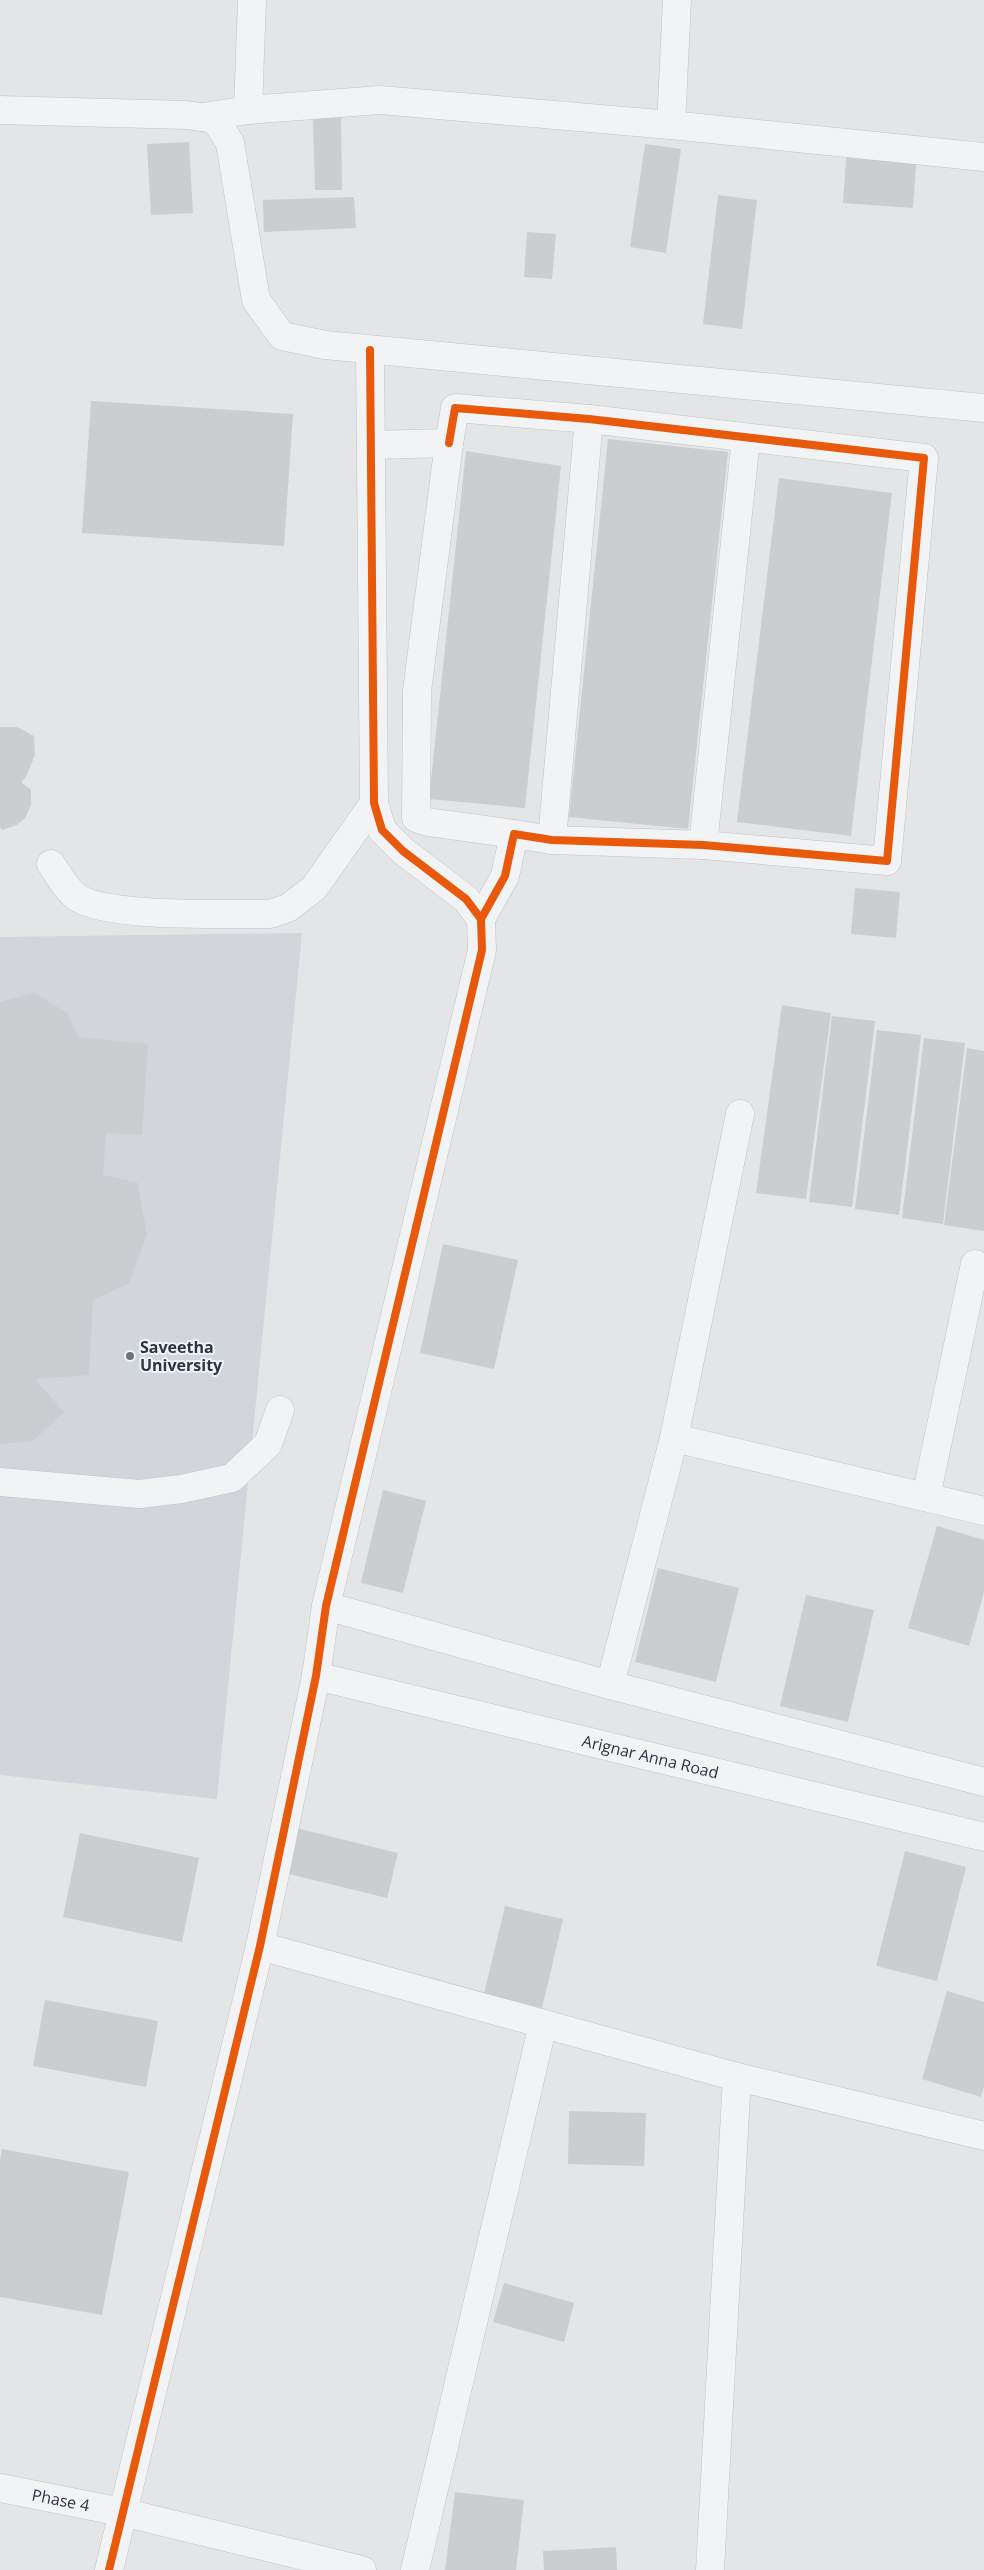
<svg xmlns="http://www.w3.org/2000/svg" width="984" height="2570" viewBox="0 0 984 2570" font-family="'Open Sans',sans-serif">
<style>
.built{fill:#d2d5da}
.building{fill:#cbcdd0}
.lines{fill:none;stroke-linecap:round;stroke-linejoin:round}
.minor-casing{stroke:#c1c3c5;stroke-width:29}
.minor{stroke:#f2f3f5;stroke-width:28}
.cycleway-casing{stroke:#f1f4f7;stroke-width:11}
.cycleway{stroke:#e8590c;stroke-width:8}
.poi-dot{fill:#6b737a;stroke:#f1f4f7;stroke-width:2}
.labels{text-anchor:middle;stroke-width:4;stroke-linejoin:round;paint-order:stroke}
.poi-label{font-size:16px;font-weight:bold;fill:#2a3540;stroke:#f1f4f7;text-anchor:start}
.street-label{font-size:16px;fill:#2a3540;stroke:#f1f4f7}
</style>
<rect width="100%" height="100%" fill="#e3e5e7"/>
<!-- built -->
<path class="built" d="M 302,933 L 217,1799 L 0,1775 L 0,937 Z"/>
<!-- building -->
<g class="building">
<path d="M 341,117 L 342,190 L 315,190 L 313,118 Z"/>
<path d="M 189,142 L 193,213 L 151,215 L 147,144 Z"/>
<path d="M 645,144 L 681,149 L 666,253 L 630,247 Z"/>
<path d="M 847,145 L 917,151 L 913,208 L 843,203 Z"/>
<path d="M 718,195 L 757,200 L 742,329 L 703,324 Z"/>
<path d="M 354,197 L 356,228 L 264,232 L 263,200 Z"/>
<path d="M 527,232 L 556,234 L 552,279 L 524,277 Z"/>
<path d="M 91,401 L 293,414 L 284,546 L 82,533 Z"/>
<path d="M 608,439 L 728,452 L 688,829 L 569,817 Z"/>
<path d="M 466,451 L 561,466 L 525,808 L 429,799 Z"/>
<path d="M 779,478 L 892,493 L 851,836 L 737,822 Z"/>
<path d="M 0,727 L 17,727 L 34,736 L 35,755 L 26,777 L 21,782 L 31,790 L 31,805 L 25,818 L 17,825 L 2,830 L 0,827 Z"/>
<path d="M 855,888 L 900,892 L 896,938 L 851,934 Z"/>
<path d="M 35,993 L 67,1013 L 78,1037 L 148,1044 L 142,1135 L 106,1133 L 103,1175 L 137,1182 L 147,1234 L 129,1283 L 93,1300 L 89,1375 L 35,1379 L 64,1412 L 33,1441 L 0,1444 L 0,1002 Z"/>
<path d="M 782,1005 L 831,1013 L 806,1199 L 756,1193 Z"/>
<path d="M 832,1016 L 875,1021 L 852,1207 L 809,1202 Z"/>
<path d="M 877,1030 L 921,1035 L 899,1215 L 855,1209 Z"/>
<path d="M 924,1038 L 965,1043 L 943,1224 L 902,1218 Z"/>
<path d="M 967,1048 L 984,1051 L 984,1231 L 944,1225 Z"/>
<path d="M 443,1244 L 518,1260 L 494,1369 L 420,1353 Z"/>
<path d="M 383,1490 L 426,1501 L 403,1593 L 361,1583 Z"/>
<path d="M 937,1526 L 984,1540 L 984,1592 L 969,1646 L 908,1628 Z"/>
<path d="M 658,1568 L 739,1588 L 716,1682 L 635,1662 Z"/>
<path d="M 806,1595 L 874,1610 L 848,1722 L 780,1706 Z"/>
<path d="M 296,1828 L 398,1853 L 387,1898 L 285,1873 Z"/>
<path d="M 80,1833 L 199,1858 L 182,1942 L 63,1917 Z"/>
<path d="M 905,1851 L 966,1867 L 937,1981 L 876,1966 Z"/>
<path d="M 505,1906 L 563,1919 L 542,2008 L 484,1994 Z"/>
<path d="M 947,1991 L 984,2002 L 984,2086 L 981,2097 L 922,2079 Z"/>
<path d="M 45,2000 L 158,2021 L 146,2087 L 33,2066 Z"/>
<path d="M 569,2111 L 646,2113 L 644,2166 L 568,2164 Z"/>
<path d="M 2,2149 L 129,2172 L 102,2315 L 0,2297 L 0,2160 Z"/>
<path d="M 504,2283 L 574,2303 L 564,2342 L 493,2322 Z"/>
<path d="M 455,2492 L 524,2500 L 516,2570 L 445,2570 Z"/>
<path d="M 616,2547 L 617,2570 L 544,2570 L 543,2551 Z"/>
</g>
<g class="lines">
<!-- minor casing -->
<g class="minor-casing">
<g id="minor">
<path d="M 0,110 L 186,115 L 215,119 L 230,143 L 256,300 L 282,336 L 325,345 L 984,408"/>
<path d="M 248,110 L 252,0"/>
<path d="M 203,117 L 248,110 L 380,100 L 671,125 L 984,157"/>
<path d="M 671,125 L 677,0"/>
<path d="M 449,443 L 455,408 L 589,419 L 924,458 L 887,861 L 703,845 L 552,840 L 514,834 L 505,876 L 481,919"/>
<path d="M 371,445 L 449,443 L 417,691 L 416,818 L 428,822 L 514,834"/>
<path d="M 552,840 L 589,419"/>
<path d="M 703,845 L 746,438"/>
<path d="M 51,864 C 58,874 65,887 74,895 C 100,919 231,913 270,914 L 288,908 L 314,888 L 374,803"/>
<path d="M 740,1114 L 674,1438 L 984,1511"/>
<path d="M 0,1482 L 139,1494 L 181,1489 L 232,1478 L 268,1444 L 280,1410"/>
<path d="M 926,1497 L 975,1264"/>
<path d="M 326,1606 L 610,1685 L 984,1782"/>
<path id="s1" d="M 316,1676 L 984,1837"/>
<path d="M 610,1685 L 674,1438"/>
<path d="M 260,1946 L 737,2077 L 710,2570"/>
<path d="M 737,2077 L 984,2136"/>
<path id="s2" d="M 0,2488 L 122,2512 L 362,2570"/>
<path d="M 109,2570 L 260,1946 L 316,1676 L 326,1606 L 482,950 L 481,919 L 466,899 L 403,851 L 382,830 L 374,803 L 370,350"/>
<path d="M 415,2570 L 543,2024"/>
</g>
</g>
<!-- minor -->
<use href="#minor" class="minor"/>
<!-- cycleway casing -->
<g class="cycleway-casing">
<g id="cycleway">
<path d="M 449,443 L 455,408 L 589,419 L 924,458 L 887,861 L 703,845 L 552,840 L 514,834 L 505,876 L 481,919"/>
<path d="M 109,2570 L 260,1946 L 316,1676 L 326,1606 L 482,950 L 481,919 L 466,899 L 403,851 L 382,830 L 374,803 L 370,350"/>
</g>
</g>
<!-- cycleway -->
<use href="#cycleway" class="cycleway"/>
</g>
<!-- markers -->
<circle class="poi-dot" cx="130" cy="1356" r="5"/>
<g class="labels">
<!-- poi labels -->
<g class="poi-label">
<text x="140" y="1353">Saveetha<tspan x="140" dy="18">University</tspan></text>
</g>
<!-- street labels -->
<g class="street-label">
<text dy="6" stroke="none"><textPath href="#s1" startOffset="344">Arignar Anna Road</textPath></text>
<text dy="6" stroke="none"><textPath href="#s2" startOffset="62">Phase 4</textPath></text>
</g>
</g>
</svg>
